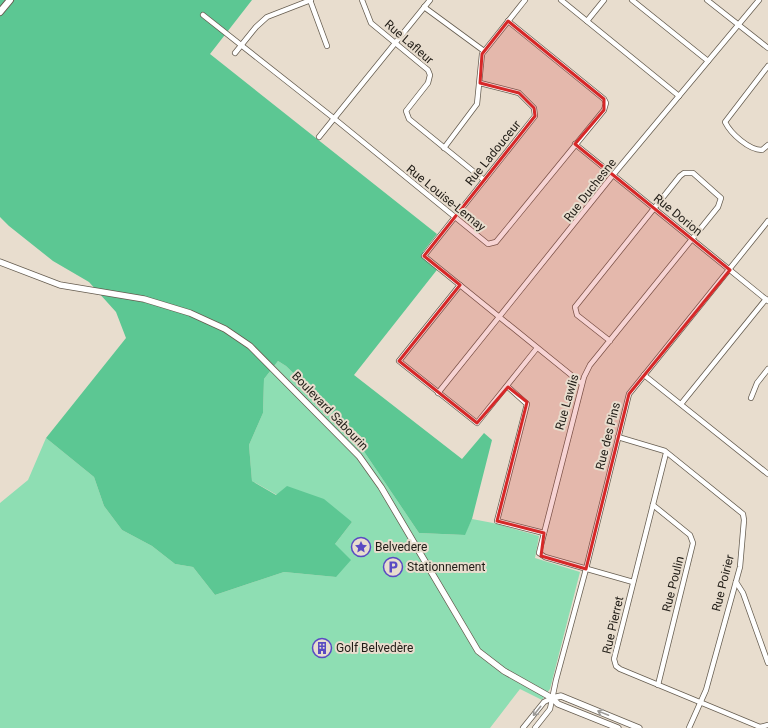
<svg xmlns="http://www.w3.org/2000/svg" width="768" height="728" viewBox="0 0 768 728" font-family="Roboto,sans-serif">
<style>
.green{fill:#8edeb3}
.forest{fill:#5cc793}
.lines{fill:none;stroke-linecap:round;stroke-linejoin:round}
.minor-casing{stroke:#665d50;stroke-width:6}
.tertiary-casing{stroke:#665d50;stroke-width:7}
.secondary-casing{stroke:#665d50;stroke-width:8}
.minor{stroke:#fff;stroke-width:4.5}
.tertiary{stroke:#fff;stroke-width:5.5}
.secondary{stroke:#fff;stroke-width:6}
.oneway{stroke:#9b9996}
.marked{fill:#d62828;fill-opacity:0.2;stroke:#d62828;stroke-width:3;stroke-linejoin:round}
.labels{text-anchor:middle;stroke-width:4;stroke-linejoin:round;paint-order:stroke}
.street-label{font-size:12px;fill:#201c16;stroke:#e8ddce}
.poi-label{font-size:12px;fill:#201c16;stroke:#e8ddce;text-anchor:start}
</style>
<rect width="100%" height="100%" fill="#e8ddce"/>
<!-- green -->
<path class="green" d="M 278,361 L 286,366 L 331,410 L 363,450 L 419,533 L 464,535 L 472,519 L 493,523 L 539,536 L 535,558 L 580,572 L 550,689 L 542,700 L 520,689 L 490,728 L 0,728 L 0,503 L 28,480 L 46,438 L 94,477 L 104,506 L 122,530 L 152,546 L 175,564 L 193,567 L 215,595 L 284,572 L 336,577 L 335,544 L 352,522 L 277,495 L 252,481 L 249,445 L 263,413 L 264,379 Z"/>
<!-- forest -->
<path class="forest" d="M 0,0 L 252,0 L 210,54 L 437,234 L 423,252 L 440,266 L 354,375 L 462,459 L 484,433 L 492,440 L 472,519 L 465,535 L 419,533 L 363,450 L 331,410 L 286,366 L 278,361 L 264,379 L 263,413 L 249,445 L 252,481 L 276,495 L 287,486 L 324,499 L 352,522 L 335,544 L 351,560 L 336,577 L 284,572 L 215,595 L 193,567 L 175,564 L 152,546 L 122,530 L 104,506 L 94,477 L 46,438 L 126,338 L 116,312 L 89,282 L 53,261 L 9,226 L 0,217 Z"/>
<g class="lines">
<!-- minor casing -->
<g class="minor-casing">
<g id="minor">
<path d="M 310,0 L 327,46"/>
<path d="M 362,0 L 371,23 L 428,70 L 430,75 L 428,83 L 406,111 L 409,119 L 484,180"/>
<path d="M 561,0 L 679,96"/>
<path d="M 632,0 L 708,61"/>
<path d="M 707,0 L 768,48"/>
<path d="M 424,7 L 484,51"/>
<path d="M 203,15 L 336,120 L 488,244 L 496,242 L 604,110 L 606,103 L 604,99 L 508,21"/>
<path d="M 587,21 L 604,0"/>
<path d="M 235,53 L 256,27 L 267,17 L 311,0"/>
<path d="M 768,66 L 725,122 C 731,134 749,150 762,150 L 768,145"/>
<path d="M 480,83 L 519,93 L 534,108 L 535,116 L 424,256 L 581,383"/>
<path d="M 319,137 L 430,0"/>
<path d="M 575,144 L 768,301"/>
<path d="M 444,148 L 477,104 L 482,54 L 525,0"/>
<path d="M 460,285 L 399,361 L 477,423 L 537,348"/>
<path d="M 610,341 L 577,315 L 575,307 L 680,176 L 684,173 L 693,173 L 721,198 L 718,207 L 590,365 L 584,377 L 539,553 L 545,557 L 633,582"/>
<path d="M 644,375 L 768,474"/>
<path d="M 508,387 L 527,404 L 497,521 L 544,533"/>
<path d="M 438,393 L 613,175 L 759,0"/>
<path d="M 751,398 L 757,383 L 768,369"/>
<path d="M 681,404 L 766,299"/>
<path d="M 618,437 L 665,451 L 743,514 L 744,520 L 740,567 L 706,690 L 689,728"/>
<path d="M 666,453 L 614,659 L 616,666 L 620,669 L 760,727 L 768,725"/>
<path d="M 653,505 L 690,535 L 693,543 L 658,685"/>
<path d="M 736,582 L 743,593 L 768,663"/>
<path d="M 523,728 L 544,702 L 552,698"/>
<path d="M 535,728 L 550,709 L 556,680 L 586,569 L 629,394 L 768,221"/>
</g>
</g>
<!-- tertiary casing -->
<g class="tertiary-casing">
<g id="tertiary">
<path d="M 0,262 L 60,285 L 144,299 L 190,313 L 225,329 L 250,346 L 359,456 L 381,487 L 478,651 L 504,671 L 552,698 L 558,704 L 618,728"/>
<path d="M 552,698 L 561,696 L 639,728"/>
</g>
</g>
<!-- secondary casing -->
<g class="secondary-casing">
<path id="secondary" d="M 0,12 L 10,0"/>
</g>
<!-- minor -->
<use href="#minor" class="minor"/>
<!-- tertiary -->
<use href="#tertiary" class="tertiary"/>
<!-- secondary -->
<use href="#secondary" class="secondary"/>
</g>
<!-- one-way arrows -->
<defs><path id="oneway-shaft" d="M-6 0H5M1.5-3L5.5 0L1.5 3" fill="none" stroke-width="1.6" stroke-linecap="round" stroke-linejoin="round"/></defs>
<g class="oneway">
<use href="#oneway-shaft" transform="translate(537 711) rotate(129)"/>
<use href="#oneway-shaft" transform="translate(603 713) rotate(-158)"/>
</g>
<!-- marked area -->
<path class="marked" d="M 508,21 L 604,99 L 604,110 L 575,144 L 730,270 L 629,394 L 586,569 L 541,556 L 544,533 L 497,521 L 527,402 L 508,387 L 477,423 L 399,361 L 460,285 L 424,256 L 535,116 L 534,108 L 519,93 L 480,83 L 482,54 Z"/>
<!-- icons -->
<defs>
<g id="sight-ring" transform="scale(1)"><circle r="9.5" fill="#e8ddce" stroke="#5a4ac3" stroke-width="1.5"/><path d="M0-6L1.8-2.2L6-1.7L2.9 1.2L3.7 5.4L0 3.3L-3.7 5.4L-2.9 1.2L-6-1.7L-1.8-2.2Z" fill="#5a4ac3"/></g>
<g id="parking-ring" transform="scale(1)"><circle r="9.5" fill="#e8ddce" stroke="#5a4ac3" stroke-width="1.5"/><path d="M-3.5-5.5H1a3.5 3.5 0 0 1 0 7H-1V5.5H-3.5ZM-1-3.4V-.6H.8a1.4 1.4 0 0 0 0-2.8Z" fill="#5a4ac3"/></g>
<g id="building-ring" transform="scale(1)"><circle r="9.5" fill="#e8ddce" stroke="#5a4ac3" stroke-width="1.5"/><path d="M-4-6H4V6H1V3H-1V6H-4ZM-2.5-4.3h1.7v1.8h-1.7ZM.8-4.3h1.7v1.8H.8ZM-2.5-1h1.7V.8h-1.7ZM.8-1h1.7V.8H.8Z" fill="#5a4ac3"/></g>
</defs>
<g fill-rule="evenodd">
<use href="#sight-ring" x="361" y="547"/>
<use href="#parking-ring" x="393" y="567"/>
<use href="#building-ring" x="322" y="648"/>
</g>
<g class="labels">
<!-- street labels -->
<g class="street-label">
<text transform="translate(409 42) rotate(41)" y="4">Rue Lafleur</text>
<text transform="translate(493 153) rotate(-51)" y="4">Rue Ladouceur</text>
<text transform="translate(590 190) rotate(-52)" y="4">Rue Duchesne</text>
<text transform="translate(446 198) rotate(39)" y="4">Rue Louise-Lemay</text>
<text transform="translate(678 215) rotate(39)" y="4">Rue Dorion</text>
<text transform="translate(567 402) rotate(-74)" y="4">Rue Lawlis</text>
<text transform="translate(330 411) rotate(46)" y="4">Boulevard Sabourin</text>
<text transform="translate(608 436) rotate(-76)" y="4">Rue des Pins</text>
<text transform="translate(723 583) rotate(-76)" y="4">Rue Poirier</text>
<text transform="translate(673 584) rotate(-76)" y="4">Rue Poulin</text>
<text transform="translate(613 625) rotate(-77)" y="4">Rue Pierret</text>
</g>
<!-- poi labels -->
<g class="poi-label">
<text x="375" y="551">Belvedere</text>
<text x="407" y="571">Stationnement</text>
<text x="336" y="652">Golf Belvedère</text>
</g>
</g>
</svg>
